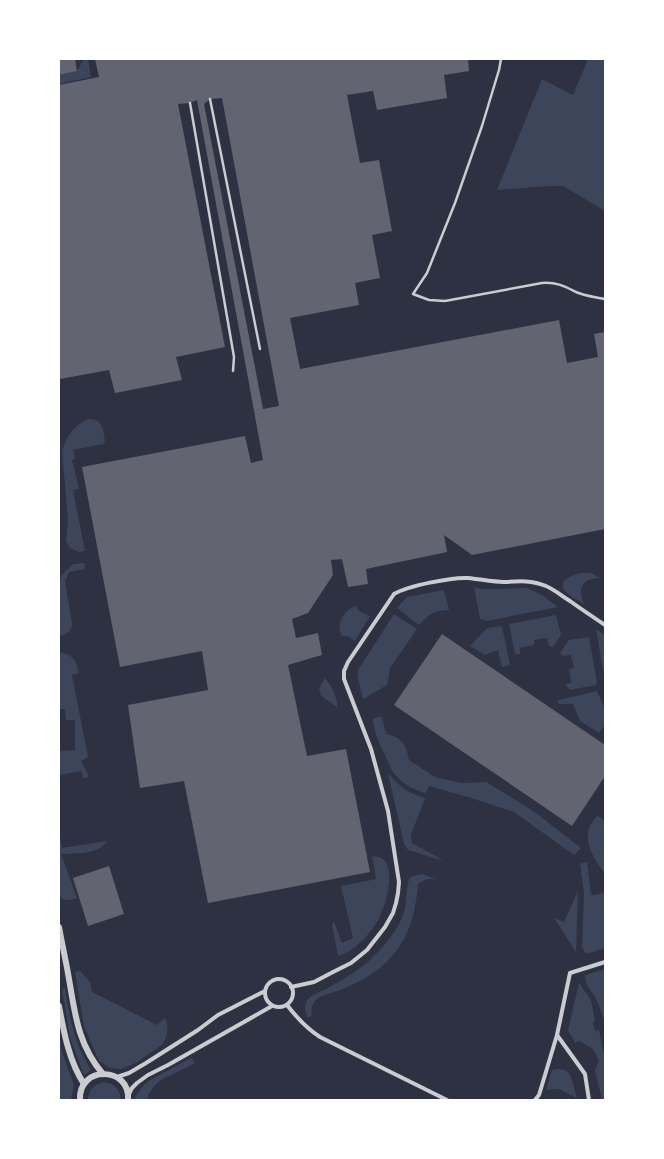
<svg xmlns="http://www.w3.org/2000/svg" width="664" height="1159" viewBox="0 0 664 1159" font-family="'DM Sans',sans-serif">
<style>
.green{fill:#3c4559}
.building{fill:#626471;fill-rule:evenodd}
.lines{fill:none;stroke-linecap:round;stroke-linejoin:round}
.service{stroke:#caccd0;stroke-width:2.5}
.minor{stroke:#caccd0;stroke-width:4}
.tertiary{stroke:#caccd0;stroke-width:6}
</style>
<rect width="100%" height="100%" fill="#2d3142"/>
<!-- green -->
<g class="green">
<path d="M 84,59 L 88,59 L 91,77 L 59,84 L 59,75 L 77,71 Z"/>
<path d="M 588,59 L 605,59 L 605,211 L 563,186 L 548,186 L 497,190 L 542,79 L 573,95 Z"/>
<path d="M 88,419 C 103,419 103,429 105,441 L 103,444 L 73,450 L 75,459 L 72,460 L 79,489 L 73,490 L 85,551 L 79,552 L 75,550 L 70,548 L 66,541 L 68,521 L 62,451 C 67,435 73,426 88,419 Z"/>
<path d="M 84,563 L 85,569 L 69,572 L 65,581 L 72,623 C 72,631 67,635 59,636 L 59,584 L 61,576 L 73,564 Z"/>
<path d="M 582,573 L 591,573 L 601,578 C 583,578 577,587 584,604 C 579,600 570,597 566,592 C 555,580 574,574 582,573 Z"/>
<path d="M 474,587 L 482,589 L 527,588 L 542,595 L 558,607 L 487,621 L 480,619 Z"/>
<path d="M 444,590 L 449,610 C 432,611 430,614 419,625 L 397,608 L 407,597 Z"/>
<path d="M 356,606 L 359,611 L 370,616 L 355,641 L 347,636 L 342,636 C 335,625 344,609 356,606 Z"/>
<path d="M 394,614 L 417,629 L 390,668 L 387,685 L 363,699 L 358,678 L 358,670 Z"/>
<path d="M 556,615 L 561,635 L 553,647 L 549,646 L 547,638 L 534,640 L 534,645 L 520,648 L 520,654 L 515,654 L 509,624 Z"/>
<path d="M 502,626 L 510,665 L 502,667 L 498,650 L 485,655 L 470,646 L 487,628 Z"/>
<path d="M 596,629 L 605,635 L 605,682 Z"/>
<path d="M 589,637 L 597,683 L 596,685 L 570,690 L 565,684 L 571,683 L 569,669 L 574,668 L 571,655 L 563,656 L 560,653 L 569,640 Z"/>
<path d="M 59,652 C 73,655 76,659 79,673 L 72,675 L 88,757 L 81,761 L 89,777 L 83,778 L 82,771 L 59,775 L 59,751 L 75,750 L 75,720 L 66,720 L 65,709 L 59,709 Z"/>
<path d="M 325,678 C 331,685 338,698 337,707 L 321,696 L 319,688 Z"/>
<path d="M 597,691 L 605,709 L 605,724 L 599,733 L 580,721 L 573,704 L 558,704 L 558,700 Z"/>
<path d="M 378,717 L 382,717 L 386,734 C 401,736 407,746 409,760 L 435,777 L 461,783 L 486,782 L 532,810 L 581,848 L 574,855 L 514,812 L 468,797 L 429,786 L 426,793 C 413,790 398,782 391,769 C 389,765 387,759 385,755 C 379,743 374,733 373,719 Z"/>
<path d="M 388,773 C 400,787 406,792 425,798 L 411,835 L 412,843 L 444,861 L 408,850 L 404,844 Z"/>
<path d="M 597,816 L 600,817 L 603,820 L 605,820 L 605,873 C 591,857 579,833 597,816 Z"/>
<path d="M 59,830 L 62,848 L 107,841 C 99,855 76,853 61,854 L 77,898 C 69,900 65,902 59,896 Z"/>
<path d="M 372,856 C 375,857 379,856 381,858 C 398,866 385,910 377,922 C 369,935 355,951 338,956 L 332,924 L 334,922 L 342,943 L 353,938 L 341,886 L 376,879 Z"/>
<path d="M 587,862 L 591,895 L 596,895 L 605,892 L 605,948 L 586,954 L 582,947 L 584,894 L 580,864 Z"/>
<path d="M 422,874 L 436,879 L 427,879 L 418,884 C 416,909 410,936 393,955 C 379,972 360,982 340,990 C 333,993 323,994 317,999 C 312,1003 311,1009 312,1015 L 308,1018 C 305,1012 303,1004 309,998 C 314,993 321,992 328,988 C 344,979 360,970 373,957 C 386,944 401,927 405,908 C 407,901 406,883 410,878 C 413,875 418,875 422,874 Z"/>
<path d="M 578,891 L 576,952 L 554,918 L 564,922 Z"/>
<path d="M 605,969 L 605,1017 L 603,1018 C 601,1012 599,1005 596,999 C 591,989 585,987 585,975 Z"/>
<path d="M 80,971 L 90,982 L 92,992 L 157,1025 L 165,1018 C 169,1026 168,1035 163,1044 L 136,1063 L 121,1069 L 110,1068 L 99,1061 L 84,1026 L 75,972 Z"/>
<path d="M 579,983 L 591,1000 L 595,1021 L 593,1022 L 595,1031 L 599,1030 L 605,1059 L 605,1100 L 602,1100 L 595,1070 L 599,1061 L 593,1049 L 579,1041 L 575,1043 L 568,1030 Z"/>
<path d="M 65,988 C 69,1017 75,1045 91,1070 L 84,1075 L 70,1038 L 62,989 Z"/>
<path d="M 59,1034 L 62,1052 L 74,1085 L 71,1100 L 59,1100 Z"/>
<path d="M 191,1058 L 195,1063 L 161,1080 C 154,1085 149,1092 147,1100 L 134,1100 L 137,1094 L 143,1086 L 150,1080 Z"/>
<path d="M 558,1069 C 561,1070 565,1069 568,1072 C 572,1076 575,1092 577,1098 L 559,1089 L 546,1090 L 552,1070 Z"/>
<path d="M 103,1082 C 114,1083 120,1089 121,1100 L 88,1100 C 88,1090 94,1085 103,1082 Z"/>
</g>
<!-- building -->
<g class="building">
<path d="M 59,59 L 75,59 L 77,71 L 59,75 Z"/>
<path d="M 95,59 L 468,59 L 469,71 L 444,75 L 447,98 L 377,110 L 373,91 L 347,95 L 360,163 L 379,160 L 392,231 L 372,235 L 380,278 L 355,283 L 359,305 L 290,318 L 300,369 L 559,320 L 567,363 L 598,357 L 594,334 L 605,332 L 605,529 L 472,555 L 444,535 L 447,552 L 366,569 L 368,584 L 348,587 L 342,559 L 331,560 L 333,575 L 308,613 L 292,619 L 296,638 L 318,633 L 322,655 L 288,665 L 307,756 L 346,749 L 370,872 L 208,903 L 184,781 L 140,788 L 128,705 L 208,690 L 202,651 L 120,667 L 82,467 L 245,436 L 251,463 L 263,460 L 197,100 L 190,103 L 178,104 L 225,347 L 176,357 L 182,380 L 115,393 L 109,370 L 60,379 L 59,372 L 59,85 L 99,77 ZM 222,98 L 279,406 L 263,409 L 204,104 L 210,99 Z"/>
<path d="M 442,634 L 605,745 L 605,776 L 572,826 L 394,705 Z"/>
<path d="M 109,866 L 124,914 L 88,926 L 73,878 Z"/>
</g>
<g class="lines">
<!-- service -->
<g class="service">
<path d="M 501,59 L 499,70 L 482,126 L 455,203 L 427,273 L 413,294 L 429,300 L 445,301 L 542,283 C 557,282 564,286 576,292 C 585,296 595,297 605,299"/>
<path d="M 210,99 L 260,349"/>
<path d="M 190,103 L 234,357 L 233,371"/>
</g>
<!-- minor -->
<g class="minor">
<circle cx="279" cy="993" r="14"/>
<path d="M 291,987 L 314,982 L 333,972 L 351,963 L 367,950 L 385,927 L 393,913 L 396,903 L 398,893 L 399,882 L 388,811 L 371,749 L 344,679 L 344,671 L 348,662 L 394,594 C 407,586 452,577 468,578 C 480,579 492,582 504,582 C 519,581 532,580 546,586 C 555,590 562,596 570,601 C 581,609 593,617 605,625"/>
<path d="M 287,1005 C 297,1018 306,1028 320,1037 L 447,1100"/>
<path d="M 557,1035 L 585,1074 L 589,1100"/>
<path d="M 117,1077 L 129,1073 L 146,1063 L 198,1030 L 218,1015 L 265,991"/>
<path d="M 128,1096 L 132,1088 L 137,1083 L 148,1075 L 168,1065 L 272,1006"/>
<path d="M 535,1100 L 539,1095 L 557,1035 L 570,973 L 605,962"/>
</g>
<!-- tertiary -->
<g class="tertiary">
<path d="M 59,927 C 62,944 66,961 69,979 C 75,1014 78,1045 103,1074"/>
<path d="M 59,1006 C 64,1033 69,1061 84,1084"/>
<path d="M 80,1100 C 78,1065 131,1066 128,1100"/>
</g>
</g>
<!-- border -->
<rect width="664" height="1159" fill="none" stroke="#ffffff" stroke-width="120"/>
</svg>
